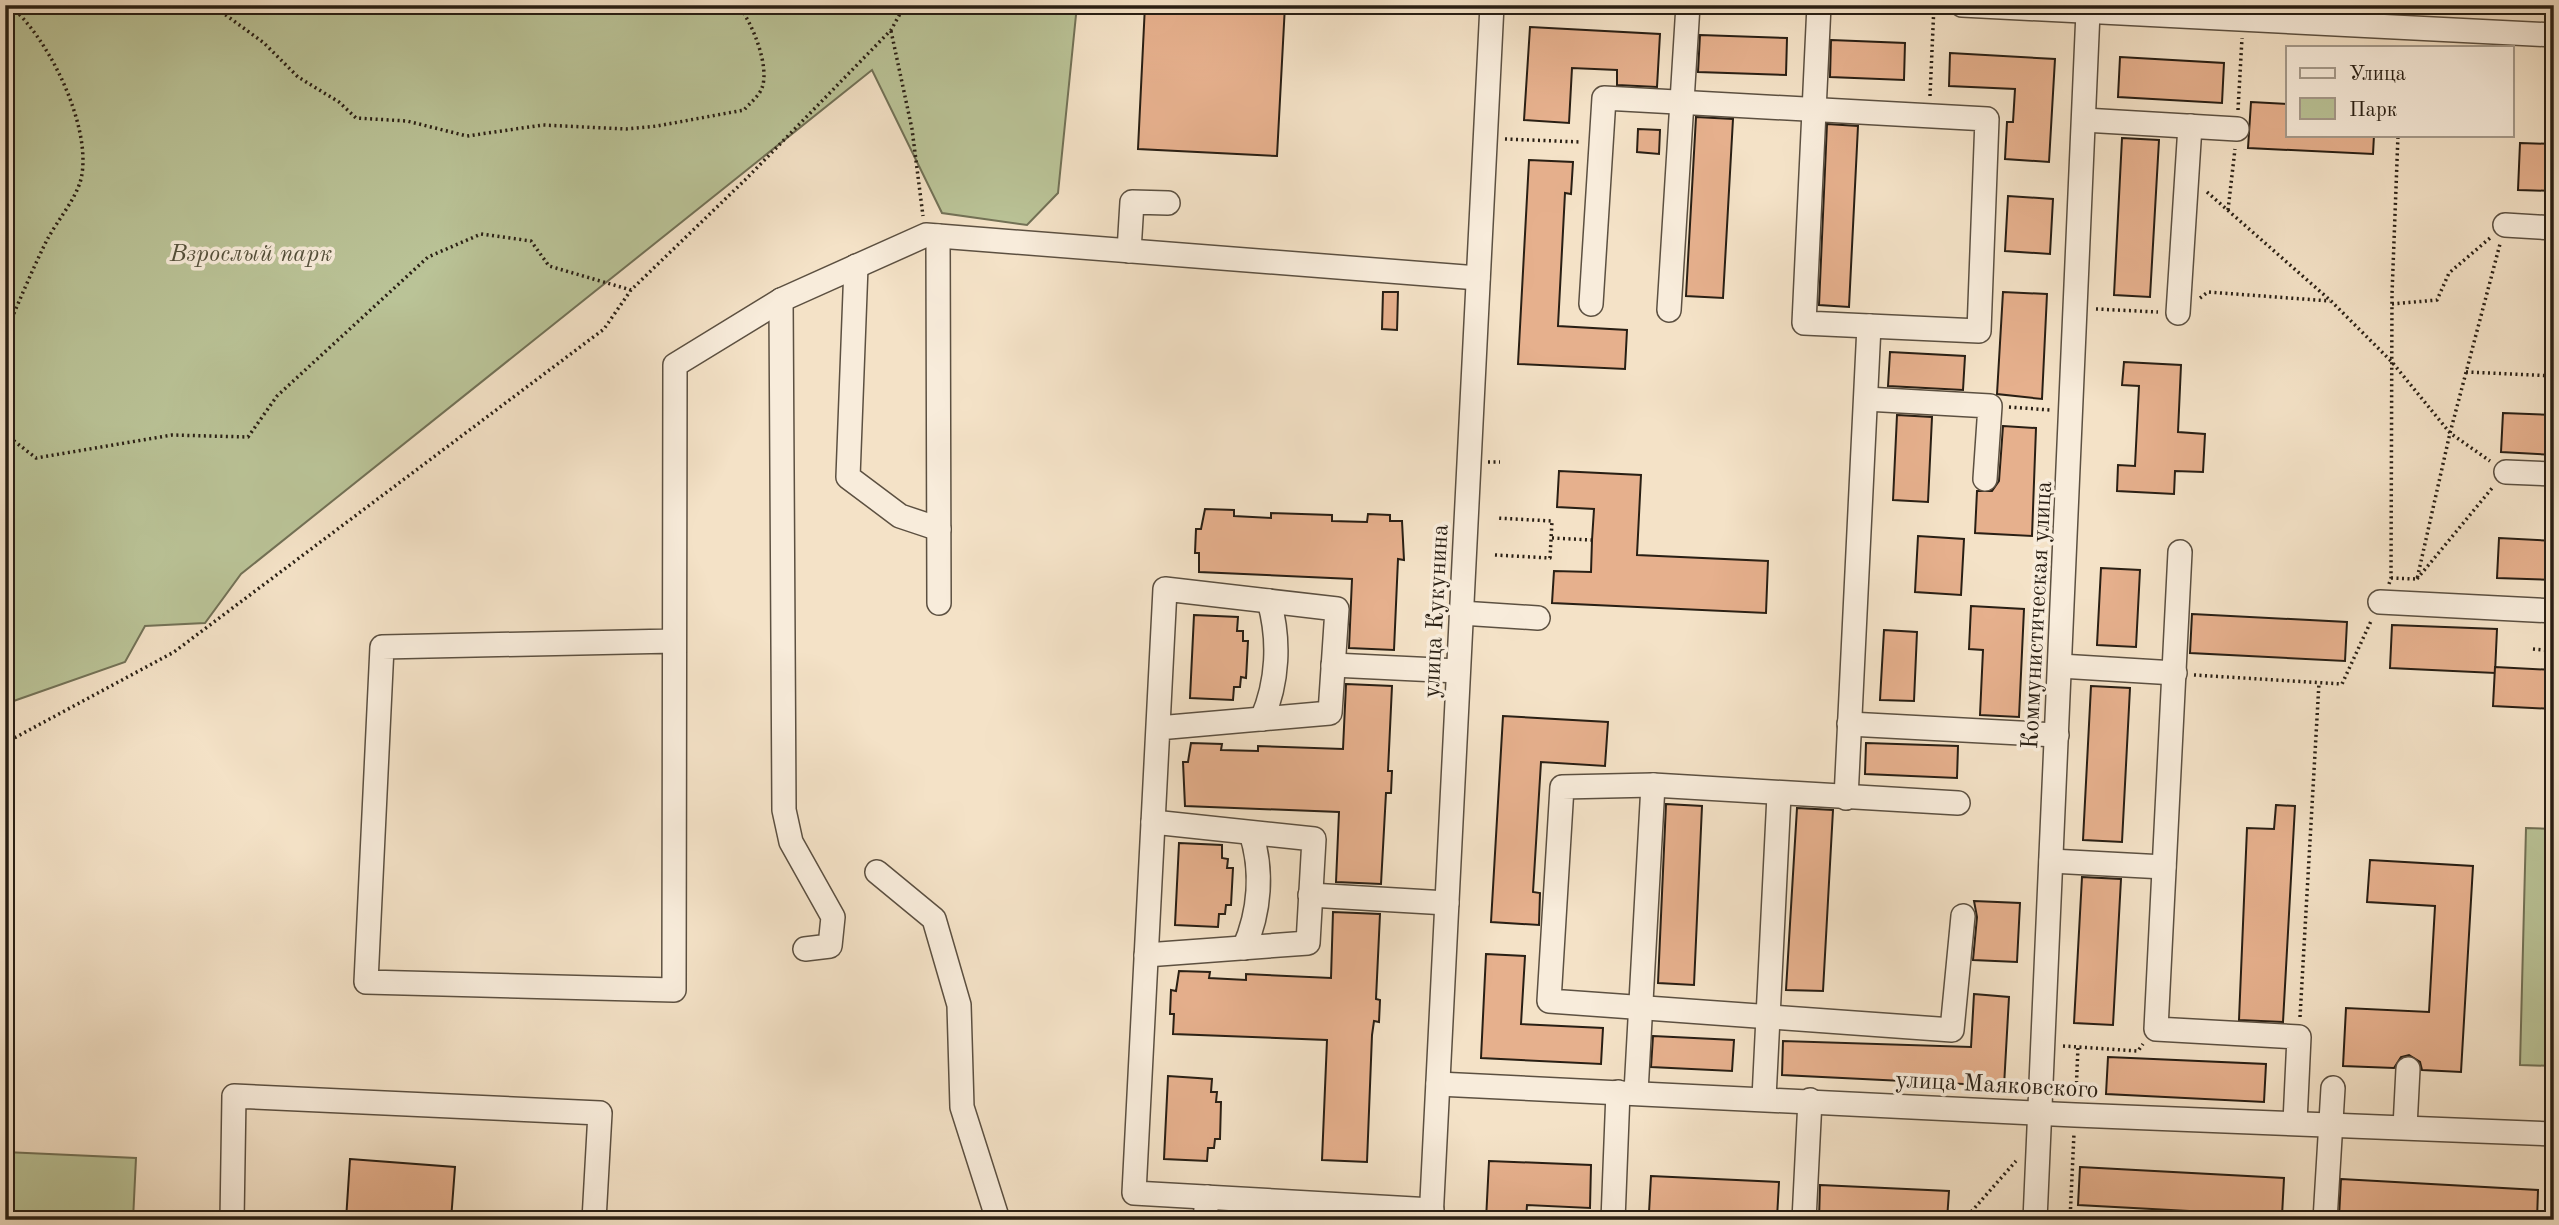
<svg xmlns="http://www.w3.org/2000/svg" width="2559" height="1225" viewBox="0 0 2559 1225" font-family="'Old Standard TT',serif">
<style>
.green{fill:#bac397;stroke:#727156;stroke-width:2}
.building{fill:#e6b08d;stroke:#291f14;stroke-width:2}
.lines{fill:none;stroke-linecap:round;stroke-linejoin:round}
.minor-casing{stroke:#5c5041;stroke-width:26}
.path{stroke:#291f14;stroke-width:3.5;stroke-dasharray:2 3.5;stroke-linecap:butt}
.minor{stroke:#f8ecdb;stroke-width:23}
.labels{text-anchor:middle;stroke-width:7;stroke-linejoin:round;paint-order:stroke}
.park-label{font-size:24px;font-style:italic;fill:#54503b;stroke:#f8ecdb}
.street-label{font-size:24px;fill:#291f14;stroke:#f8ecdb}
</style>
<rect width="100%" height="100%" fill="#f4e2c7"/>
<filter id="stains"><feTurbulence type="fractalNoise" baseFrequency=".00286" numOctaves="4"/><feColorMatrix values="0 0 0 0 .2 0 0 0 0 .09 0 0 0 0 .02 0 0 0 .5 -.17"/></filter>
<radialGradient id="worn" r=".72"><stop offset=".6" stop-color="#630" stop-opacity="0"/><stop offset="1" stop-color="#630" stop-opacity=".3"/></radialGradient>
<!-- green -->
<g class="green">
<path d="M 5,5 L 1077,5 L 1058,193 L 1027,225 L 942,213 L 872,70 L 241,574 L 205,623 L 145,626 L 125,662 L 5,704 Z"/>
<path d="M 2526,828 L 2554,829 L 2554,1066 L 2520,1065 Z"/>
<path d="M 5,1152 L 136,1158 L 133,1220 L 5,1220 Z"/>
</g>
<!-- building -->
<g class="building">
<path d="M 1145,5 L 1285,5 L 1277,156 L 1138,149 Z"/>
<path d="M 1530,27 L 1660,34 L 1657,87 L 1617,85 L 1617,70 L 1572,68 L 1569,123 L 1524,120 Z"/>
<path d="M 1700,35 L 1787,38 L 1786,75 L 1698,72 Z"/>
<path d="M 1831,40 L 1905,43 L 1904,80 L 1830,77 Z"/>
<path d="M 1950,53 L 2055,59 L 2049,162 L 2005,159 L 2007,122 L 2013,122 L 2015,89 L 1949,86 Z"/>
<path d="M 2120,57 L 2224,63 L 2222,103 L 2118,97 Z"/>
<path d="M 2251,102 L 2288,104 L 2288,135 L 2374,135 L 2373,154 L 2248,148 Z"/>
<path d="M 1696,117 L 1733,119 L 1723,298 L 1686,296 Z"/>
<path d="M 1827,124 L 1858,126 L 1849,307 L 1819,305 Z"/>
<path d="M 1638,129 L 1660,130 L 1659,154 L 1637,152 Z"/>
<path d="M 2122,138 L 2159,140 L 2150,297 L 2114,295 Z"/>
<path d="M 2520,143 L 2554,144 L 2554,191 L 2518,190 Z"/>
<path d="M 1529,160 L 1573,162 L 1571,194 L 1565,193 L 1558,326 L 1627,330 L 1625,369 L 1518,364 Z"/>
<path d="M 2008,196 L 2053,199 L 2050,254 L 2005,251 Z"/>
<path d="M 1383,292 L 1398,292 L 1397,330 L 1382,329 Z"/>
<path d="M 2003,292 L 2047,294 L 2042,399 L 1997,394 Z"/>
<path d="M 1890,352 L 1965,356 L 1963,390 L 1888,386 Z"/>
<path d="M 2124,362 L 2181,365 L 2178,432 L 2205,434 L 2203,472 L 2175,471 L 2174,494 L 2117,491 L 2118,465 L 2135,466 L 2139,386 L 2122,385 Z"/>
<path d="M 2503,413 L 2554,415 L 2554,455 L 2501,452 Z"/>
<path d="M 1897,415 L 1932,417 L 1928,502 L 1893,500 Z"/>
<path d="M 2003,426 L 2036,428 L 2032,536 L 1975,533 L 1977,491 L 1992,491 L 1999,481 Z"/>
<path d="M 1559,471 L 1641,475 L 1637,555 L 1768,561 L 1766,613 L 1552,603 L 1554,571 L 1591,572 L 1592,540 L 1594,509 L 1557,507 Z"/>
<path d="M 1205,509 L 1234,510 L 1234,516 L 1271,518 L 1271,513 L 1332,515 L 1332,521 L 1367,522 L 1368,514 L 1390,515 L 1390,521 L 1402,521 L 1404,560 L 1398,559 L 1394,650 L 1349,648 L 1352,579 L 1199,572 L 1199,553 L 1195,553 L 1196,529 L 1201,529 Z"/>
<path d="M 1918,536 L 1964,539 L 1961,595 L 1915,592 Z"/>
<path d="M 2499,538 L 2554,541 L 2554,580 L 2497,578 Z"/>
<path d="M 2101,568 L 2140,570 L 2136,647 L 2097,645 Z"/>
<path d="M 1971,606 L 2024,609 L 2019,717 L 1980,715 L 1983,650 L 1969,649 Z"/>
<path d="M 2192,614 L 2347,622 L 2345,661 L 2190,653 Z"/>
<path d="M 1194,615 L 1238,617 L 1237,631 L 1243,631 L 1243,641 L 1248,641 L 1246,678 L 1241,677 L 1240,687 L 1234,687 L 1233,700 L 1190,698 Z"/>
<path d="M 2392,625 L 2497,629 L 2495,673 L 2390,668 Z"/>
<path d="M 1884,630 L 1917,632 L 1914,701 L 1880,700 Z"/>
<path d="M 2495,667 L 2554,670 L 2554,709 L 2493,706 Z"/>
<path d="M 1346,684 L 1392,686 L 1388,771 L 1392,771 L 1391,793 L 1386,793 L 1381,884 L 1336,882 L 1339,812 L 1185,806 L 1183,762 L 1188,762 L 1191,743 L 1222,744 L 1221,750 L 1258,751 L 1258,746 L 1343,749 Z"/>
<path d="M 2091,686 L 2130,688 L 2122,842 L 2083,840 Z"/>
<path d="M 1503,716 L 1608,722 L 1605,766 L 1541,762 L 1533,892 L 1540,893 L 1539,925 L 1491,922 Z"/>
<path d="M 1866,743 L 1958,746 L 1957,778 L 1865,774 Z"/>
<path d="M 1666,804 L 1702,806 L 1694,985 L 1658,983 Z"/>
<path d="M 2276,805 L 2295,806 L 2283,1022 L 2239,1020 L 2247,828 L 2274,829 Z"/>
<path d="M 1797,808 L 1833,810 L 1823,991 L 1786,990 Z"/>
<path d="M 1179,843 L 1222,845 L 1222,858 L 1228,859 L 1227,868 L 1233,868 L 1231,905 L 1226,905 L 1225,914 L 1219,914 L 1218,927 L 1175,925 Z"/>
<path d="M 2370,860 L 2473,866 L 2461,1072 L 2422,1070 L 2420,1062 L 2409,1055 L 2401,1057 L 2394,1068 L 2343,1066 L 2346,1008 L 2429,1012 L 2435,906 L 2367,902 Z"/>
<path d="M 2082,877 L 2121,879 L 2113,1025 L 2074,1023 Z"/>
<path d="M 1974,901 L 2020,903 L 2017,962 L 1973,960 L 1977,917 Z"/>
<path d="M 1333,912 L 1380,914 L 1376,999 L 1380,1000 L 1379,1022 L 1374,1021 L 1372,1035 L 1367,1162 L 1322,1160 L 1327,1040 L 1173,1034 L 1174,1014 L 1170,1014 L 1171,990 L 1176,991 L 1179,971 L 1210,972 L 1209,978 L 1246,980 L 1246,974 L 1331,978 Z"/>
<path d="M 1486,954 L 1525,956 L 1521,1024 L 1603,1028 L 1601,1064 L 1481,1058 Z"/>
<path d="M 1974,994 L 2009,997 L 2004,1086 L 1782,1075 L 1783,1041 L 1971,1047 Z"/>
<path d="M 1653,1036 L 1734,1040 L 1732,1071 L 1651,1067 Z"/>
<path d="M 2108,1057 L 2266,1064 L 2264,1102 L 2106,1094 Z"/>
<path d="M 1168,1076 L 1212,1079 L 1211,1092 L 1217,1092 L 1216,1102 L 1221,1102 L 1220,1139 L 1215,1139 L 1214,1148 L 1208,1148 L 1207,1161 L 1164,1159 Z"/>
<path d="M 350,1159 L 455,1167 L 451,1220 L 346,1220 Z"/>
<path d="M 1489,1161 L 1591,1165 L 1590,1208 L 1527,1205 L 1526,1220 L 1486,1220 Z"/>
<path d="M 2080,1167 L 2284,1178 L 2282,1216 L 2078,1205 Z"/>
<path d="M 1651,1176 L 1779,1182 L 1777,1218 L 1649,1212 Z"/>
<path d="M 2341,1179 L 2538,1190 L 2537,1220 L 2339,1217 Z"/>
<path d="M 1820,1185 L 1949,1191 L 1947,1220 L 1819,1220 Z"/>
</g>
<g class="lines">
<!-- minor casing -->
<g class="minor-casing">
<g id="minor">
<path d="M 1819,5 L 1804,323 L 1869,326 L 1846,798"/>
<path d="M 1962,5 L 2554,35"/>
<path d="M 2084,120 L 2237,129"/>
<path d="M 2505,225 L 2554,228"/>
<path d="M 938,236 L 939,603"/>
<path d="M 1129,251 L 1132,202 L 1168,203"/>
<path d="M 856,266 L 848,477 L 900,516 L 939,529"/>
<path d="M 781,300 L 784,810 L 791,842 L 833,917 L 830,946 L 805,949"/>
<path d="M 1591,304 L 1604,98 L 1987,119 L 1979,331 L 1869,326"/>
<path d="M 1669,310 L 1688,5"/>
<path d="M 2178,313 L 2190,126"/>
<path d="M 1866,399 L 1990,406 L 1985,479"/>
<path d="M 2506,472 L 2554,474"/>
<path d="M 2180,552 L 2156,1029 L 2299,1037 L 2295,1122"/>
<path d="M 2380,602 L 2554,611"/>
<path d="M 1461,613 L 1538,618"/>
<path d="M 674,641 L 382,647 L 366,982 L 674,990 L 675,365 L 781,300 L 926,235 L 1478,278"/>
<path d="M 1333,665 L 1458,671"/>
<path d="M 2060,666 L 2175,673"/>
<path d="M 1262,719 C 1278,682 1280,640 1269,601"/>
<path d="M 1849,724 L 2057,735"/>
<path d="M 1158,728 L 1330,713 L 1337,609 L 1165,589 L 1134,1193 L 1432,1210"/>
<path d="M 1958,803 L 1653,785 L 1562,787 L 1549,1001 L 1952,1030 L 1963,916"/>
<path d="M 2051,861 L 2164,867"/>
<path d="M 877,872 L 934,919 L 959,1005 L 962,1107 L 998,1220"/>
<path d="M 1310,895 L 1447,903"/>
<path d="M 1244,948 C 1260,912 1263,870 1251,833"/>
<path d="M 1146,955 L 1308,943 L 1314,839 L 1153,822"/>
<path d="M 1438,1084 L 2075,1115 L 2554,1134"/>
<path d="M 1636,1092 L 1653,785"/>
<path d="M 1764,1098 L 1779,795"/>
<path d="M 2405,1127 L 2408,1069"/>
<path d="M 232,1220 L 234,1096 L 600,1113 L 594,1220"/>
<path d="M 1205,1220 L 1207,1197"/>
<path d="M 1431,1220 L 1492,5"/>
<path d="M 1613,1220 L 1618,1092"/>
<path d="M 1804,1220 L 1810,1100"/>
<path d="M 2035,1220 L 2088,12"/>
<path d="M 2325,1220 L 2333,1088"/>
</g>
</g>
<!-- path -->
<g class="path">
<path d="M 212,5 L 264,43 L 298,77 L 339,102 L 356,118 L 407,121 L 467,136 L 543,125 L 626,129 L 657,126 L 744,110 C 749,104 759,96 762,88 C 770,66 752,22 738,5"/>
<path d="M 891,31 L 912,129 L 923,216"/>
<path d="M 1930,96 L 1934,5"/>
<path d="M 2238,110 L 2242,38"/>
<path d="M 1505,139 L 1581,142"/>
<path d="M 2207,192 L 2331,301 L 2392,362 L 2450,433 L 2490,461"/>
<path d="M 2228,210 L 2235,149"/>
<path d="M 2200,298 L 2208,292 L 2330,301"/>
<path d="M 2392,304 L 2437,300 L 2449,273 L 2490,238"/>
<path d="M 2096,309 L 2158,312"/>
<path d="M 5,334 C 19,302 32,270 47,240 C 57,221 76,199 81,179 C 93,128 48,36 9,5"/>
<path d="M 2466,372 L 2554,376"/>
<path d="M 2009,407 L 2050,410"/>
<path d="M 5,434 L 36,458 L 172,435 L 248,437 L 277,396 L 428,257 L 481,234 L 531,241 L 549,266 L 631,290"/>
<path d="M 1488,462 L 1500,462"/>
<path d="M 1552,538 L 1592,540"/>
<path d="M 1495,555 L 1550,558 L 1552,521 L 1496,518"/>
<path d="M 2391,578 L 2417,579 L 2450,433 L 2500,244"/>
<path d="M 2417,579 L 2493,487"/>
<path d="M 2389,584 L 2391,578 L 2392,294 L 2398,135"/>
<path d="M 2533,649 L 2554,651"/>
<path d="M 2194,675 L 2342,684 L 2372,619"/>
<path d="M 5,743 L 174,652 L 604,329 L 631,290 L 746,179 L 891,30 L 905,5"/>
<path d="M 2300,1017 L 2319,683"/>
<path d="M 2063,1046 L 2138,1051 L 2143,1044"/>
<path d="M 2076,1094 L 2078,1047"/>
<path d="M 1964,1220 L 2016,1161"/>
<path d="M 2070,1220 L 2074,1133"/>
</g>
<!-- minor -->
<use href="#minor" class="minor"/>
</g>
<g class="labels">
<!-- park labels -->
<g class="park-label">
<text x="251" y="261">Взрослый парк</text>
</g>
<!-- street labels -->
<g class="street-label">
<text transform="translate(1435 611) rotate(-87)" y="8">улица Кукунина</text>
<text transform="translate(2036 615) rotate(-87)" y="8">Коммунистическая улица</text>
<text transform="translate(1997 1084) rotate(3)" y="8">улица Маяковского</text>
</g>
</g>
<!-- margin -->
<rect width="2559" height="1225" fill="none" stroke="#f4e2c7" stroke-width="28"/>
<rect x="7" y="7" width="2545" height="1211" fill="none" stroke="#291f14" stroke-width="3.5"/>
<rect x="14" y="14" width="2531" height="1197" fill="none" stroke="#291f14" stroke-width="2"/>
<!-- legend -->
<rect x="2286" y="46" width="228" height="91" fill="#f8ecdb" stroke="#a59a8b" stroke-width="2"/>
<rect x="2300" y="68" width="35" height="10" fill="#f8ecdb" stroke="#a59a8b" stroke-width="2"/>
<text x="2349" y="80" font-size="21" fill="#291f14">Улица</text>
<rect x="2300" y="98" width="35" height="21" fill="#bac397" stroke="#a59a8b" stroke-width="2"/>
<text x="2349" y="116" font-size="21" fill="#291f14">Парк</text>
<rect width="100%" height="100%" filter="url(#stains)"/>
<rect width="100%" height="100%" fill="url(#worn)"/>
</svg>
